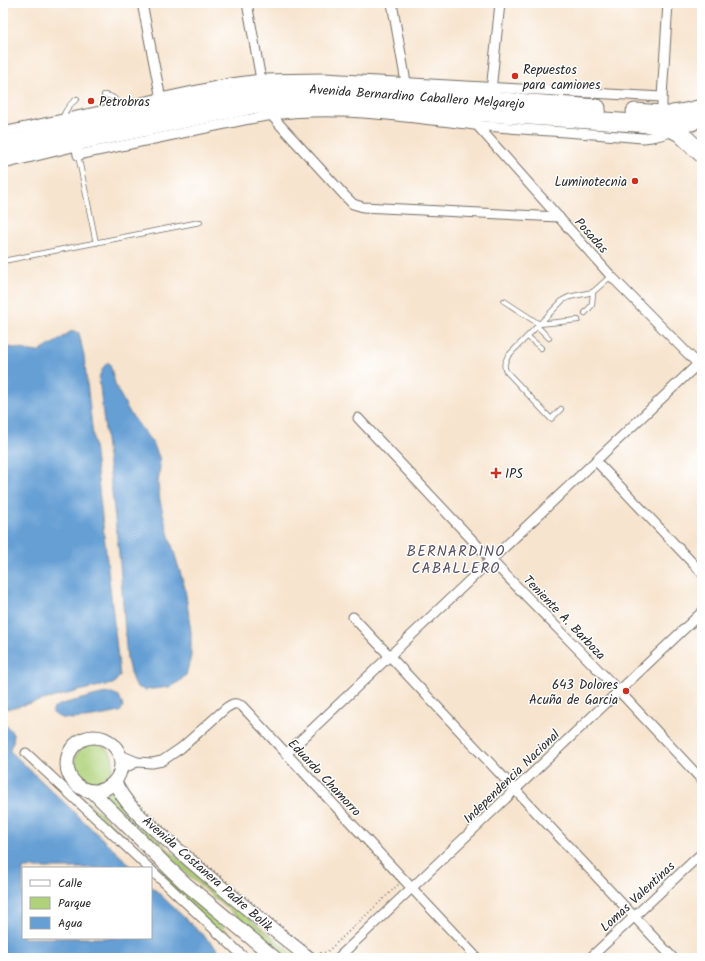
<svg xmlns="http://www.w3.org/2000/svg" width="705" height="961" viewBox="0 0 705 961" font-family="Kalam,sans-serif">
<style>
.green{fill:#aed179;stroke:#6c7e52}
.water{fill:#659fd4;stroke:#486580}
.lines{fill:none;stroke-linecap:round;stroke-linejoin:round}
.lane-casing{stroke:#726c64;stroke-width:6}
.street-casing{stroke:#726c64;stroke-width:11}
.secondary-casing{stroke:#726c64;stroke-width:15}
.highway-casing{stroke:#726c64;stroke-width:19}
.path{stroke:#726c64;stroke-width:1.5;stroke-dasharray:1 3;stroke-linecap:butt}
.lane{stroke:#fff;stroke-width:4.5}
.street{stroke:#fff;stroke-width:9}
.secondary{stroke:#fff;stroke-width:13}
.highway{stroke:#fff;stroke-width:17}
.poi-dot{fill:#c8321e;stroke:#fff;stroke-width:1.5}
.labels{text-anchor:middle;stroke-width:3;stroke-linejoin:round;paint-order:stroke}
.poi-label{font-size:13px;fill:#2b2b2b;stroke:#fff;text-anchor:start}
.street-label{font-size:13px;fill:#2b2b2b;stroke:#fff}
.quarter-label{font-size:15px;letter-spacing:1px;fill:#5a5362;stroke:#fff}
</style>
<rect width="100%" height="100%" fill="#fff"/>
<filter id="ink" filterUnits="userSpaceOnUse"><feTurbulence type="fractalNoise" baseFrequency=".025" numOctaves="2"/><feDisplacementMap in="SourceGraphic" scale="8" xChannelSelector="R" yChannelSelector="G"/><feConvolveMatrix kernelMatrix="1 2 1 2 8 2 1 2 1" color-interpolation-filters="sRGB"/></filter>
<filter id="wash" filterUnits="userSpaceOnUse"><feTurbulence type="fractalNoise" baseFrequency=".012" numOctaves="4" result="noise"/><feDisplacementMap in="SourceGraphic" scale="16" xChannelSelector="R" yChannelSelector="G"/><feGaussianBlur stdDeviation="0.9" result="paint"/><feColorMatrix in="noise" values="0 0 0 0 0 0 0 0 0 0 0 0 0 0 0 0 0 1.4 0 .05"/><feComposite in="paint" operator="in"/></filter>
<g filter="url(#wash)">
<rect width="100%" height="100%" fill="#f7e4ce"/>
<!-- green -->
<g class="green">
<circle cx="94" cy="763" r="19"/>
<path d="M 39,760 L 44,762 L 219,923 L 254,958 L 246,958 Z"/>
<path d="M 112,791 L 117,799 L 122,806 L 184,864 L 298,958 L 287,958 L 197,883 L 103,794 L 106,794 Z"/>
</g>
<!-- water -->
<g class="water">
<path d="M 75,331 L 79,333 L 84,356 L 120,676 L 113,684 L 95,687 L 3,710 L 3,346 L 37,352 L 42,350 L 59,340 L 70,332 Z"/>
<path d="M 108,362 L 110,364 L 116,387 L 130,413 L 154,445 L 159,457 L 160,467 L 158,483 L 160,501 L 167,529 L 185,588 L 191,632 L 191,656 L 186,675 L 180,681 L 169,687 L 145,690 L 137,687 L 133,681 L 130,672 L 127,660 L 120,563 L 99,378 C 101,371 103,367 108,362 Z"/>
<path d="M 112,693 L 119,696 L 122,703 L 123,707 L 120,712 C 106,715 75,721 62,718 C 58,717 56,715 53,713 L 53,709 L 57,706 L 62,704 L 101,694 Z"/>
<path d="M 3,723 C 13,731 17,737 10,748 L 10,751 L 133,868 L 23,868 L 23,938 L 151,938 L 151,886 L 227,958 L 3,958 Z"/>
</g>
</g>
<g filter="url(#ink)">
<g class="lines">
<!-- lane casing -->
<g class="lane-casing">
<g id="lane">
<path d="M 104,95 C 113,96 116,99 120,107"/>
<path d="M 62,119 C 65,111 69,104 77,99"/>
<path d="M 78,155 L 96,243"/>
<path d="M 3,261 L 200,222"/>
<path d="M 504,301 L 539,324 L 578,320"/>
<path d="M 585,313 L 592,305 L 593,292"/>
<path d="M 537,326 L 549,338"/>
<path d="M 528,337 L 541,348"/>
<path d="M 561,409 L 551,419 L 506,371 C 503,365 505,362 508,356 L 563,300 L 569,297 L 593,292 L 611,276"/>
</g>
</g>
<!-- street casing -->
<g class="street-casing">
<g id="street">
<path d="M 142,3 L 162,104"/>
<path d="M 247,3 L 262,85"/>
<path d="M 392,3 L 407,88"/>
<path d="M 491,91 L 500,3"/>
<path d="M 270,112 L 271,115 L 346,197 L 353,204 L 363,207 L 559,217"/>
<path d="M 662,114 L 662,97 L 668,3"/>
<path d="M 475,123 L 611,276 L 702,368"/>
<path d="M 3,132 L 231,83 L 261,79 L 324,78 L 662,97"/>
<path d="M 76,142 L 78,155 L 244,120 C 266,116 289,112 311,112 C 366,110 420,119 474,125 C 531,130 588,133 644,138 C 655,137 663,135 673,131"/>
<path d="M 358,418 L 491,560 L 619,691 L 702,780"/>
<path d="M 596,461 L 702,573"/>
<path d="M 353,617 L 673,958"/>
<path d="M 26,753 L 149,868"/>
<path d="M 118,754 L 137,762 L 152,763 L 162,761 L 181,748 L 226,708 C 232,704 235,702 242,706 L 477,958"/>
<path d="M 286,754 L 698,364"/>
<path d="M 120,770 L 137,762"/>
<path d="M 151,870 L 245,958"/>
<path d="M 338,958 L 702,612"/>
<path d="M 590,958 L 702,853"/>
</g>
</g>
<!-- secondary casing -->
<g class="secondary-casing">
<g id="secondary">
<circle cx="94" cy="764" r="27"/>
<path d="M 115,782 C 125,806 149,824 168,841 C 213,882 261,920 309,958"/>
<path d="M 92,791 L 169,868 L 186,884 L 275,958"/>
</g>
</g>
<!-- highway casing -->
<g class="highway-casing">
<g id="highway">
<path d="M 635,112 L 662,114 L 692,122"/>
<path d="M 673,114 L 686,112 L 702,108"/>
<path d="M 3,145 L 124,118 L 250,92 L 263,90 L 330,88 L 597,108"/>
<path d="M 3,160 L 76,142 L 253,105 L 281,103 L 311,101 L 328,101 L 470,112 L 650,124 L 672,129 L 680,133 L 702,154"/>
</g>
</g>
<!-- path -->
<path class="path" d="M 234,709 L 237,709 L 240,711 L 400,883 L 327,952 L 315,954 L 190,851 L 123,789 C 121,779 128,768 139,766 C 145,765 151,766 157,765 C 162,764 167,762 172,759 C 188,751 202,736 215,724 C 221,719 227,711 234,709 Z"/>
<!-- lane -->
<use href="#lane" class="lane"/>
<!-- street -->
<use href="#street" class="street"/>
<!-- secondary -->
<use href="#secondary" class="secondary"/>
<!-- highway -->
<use href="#highway" class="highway"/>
</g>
</g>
<!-- markers -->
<g class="poi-dot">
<circle cx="515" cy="76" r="4"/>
<circle cx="91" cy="101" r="4"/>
<circle cx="635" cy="181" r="4"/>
<path d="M494 467h4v4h4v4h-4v4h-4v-4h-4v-4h4z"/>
<circle cx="626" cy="691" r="4"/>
</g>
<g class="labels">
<!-- poi labels -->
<g class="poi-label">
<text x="523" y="74">Repuestos<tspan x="523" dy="15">para camiones</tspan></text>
<text x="99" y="106">Petrobras</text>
<text x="627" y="186" text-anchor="end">Luminotecnia</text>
<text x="505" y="478">IPS</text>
<text x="618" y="689" text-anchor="end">643 Dolores<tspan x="618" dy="15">Acuña de Garcia</tspan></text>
</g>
<!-- street labels -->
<g class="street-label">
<text transform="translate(417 96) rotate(4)" y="5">Avenida Bernardino Caballero Melgarejo</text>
<text transform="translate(592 235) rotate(48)" y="5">Posadas</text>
<text transform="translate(565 617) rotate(46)" y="5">Teniente A. Barboza</text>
<text transform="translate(511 776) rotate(-44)" y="5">Independencia Nacional</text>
<text transform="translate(325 777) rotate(47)" y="5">Eduardo Chamorro</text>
<text transform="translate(208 873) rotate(41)" y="5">Avenida Costanera Padre Bolik</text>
<text transform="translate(637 896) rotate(-43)" y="5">Lomas Valentinas</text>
</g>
<!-- quarter labels -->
<g class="quarter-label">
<text x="456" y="556">BERNARDINO<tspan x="456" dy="17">CABALLERO</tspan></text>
</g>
</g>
<!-- margin -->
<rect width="705" height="961" fill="none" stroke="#fff" stroke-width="16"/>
<!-- legend -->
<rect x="22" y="867" width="130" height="72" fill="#ffffff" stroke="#aaaaaa"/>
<rect x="30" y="880" width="20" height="6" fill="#ffffff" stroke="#aaaaaa"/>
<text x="58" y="887" font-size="12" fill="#2b2b2b">Calle</text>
<rect x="30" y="897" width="20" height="12" fill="#aed179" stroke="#aaaaaa"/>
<text x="58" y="907" font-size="12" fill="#2b2b2b">Parque</text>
<rect x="30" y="917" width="20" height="12" fill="#659fd4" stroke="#aaaaaa"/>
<text x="58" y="927" font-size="12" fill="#2b2b2b">Agua</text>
</svg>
